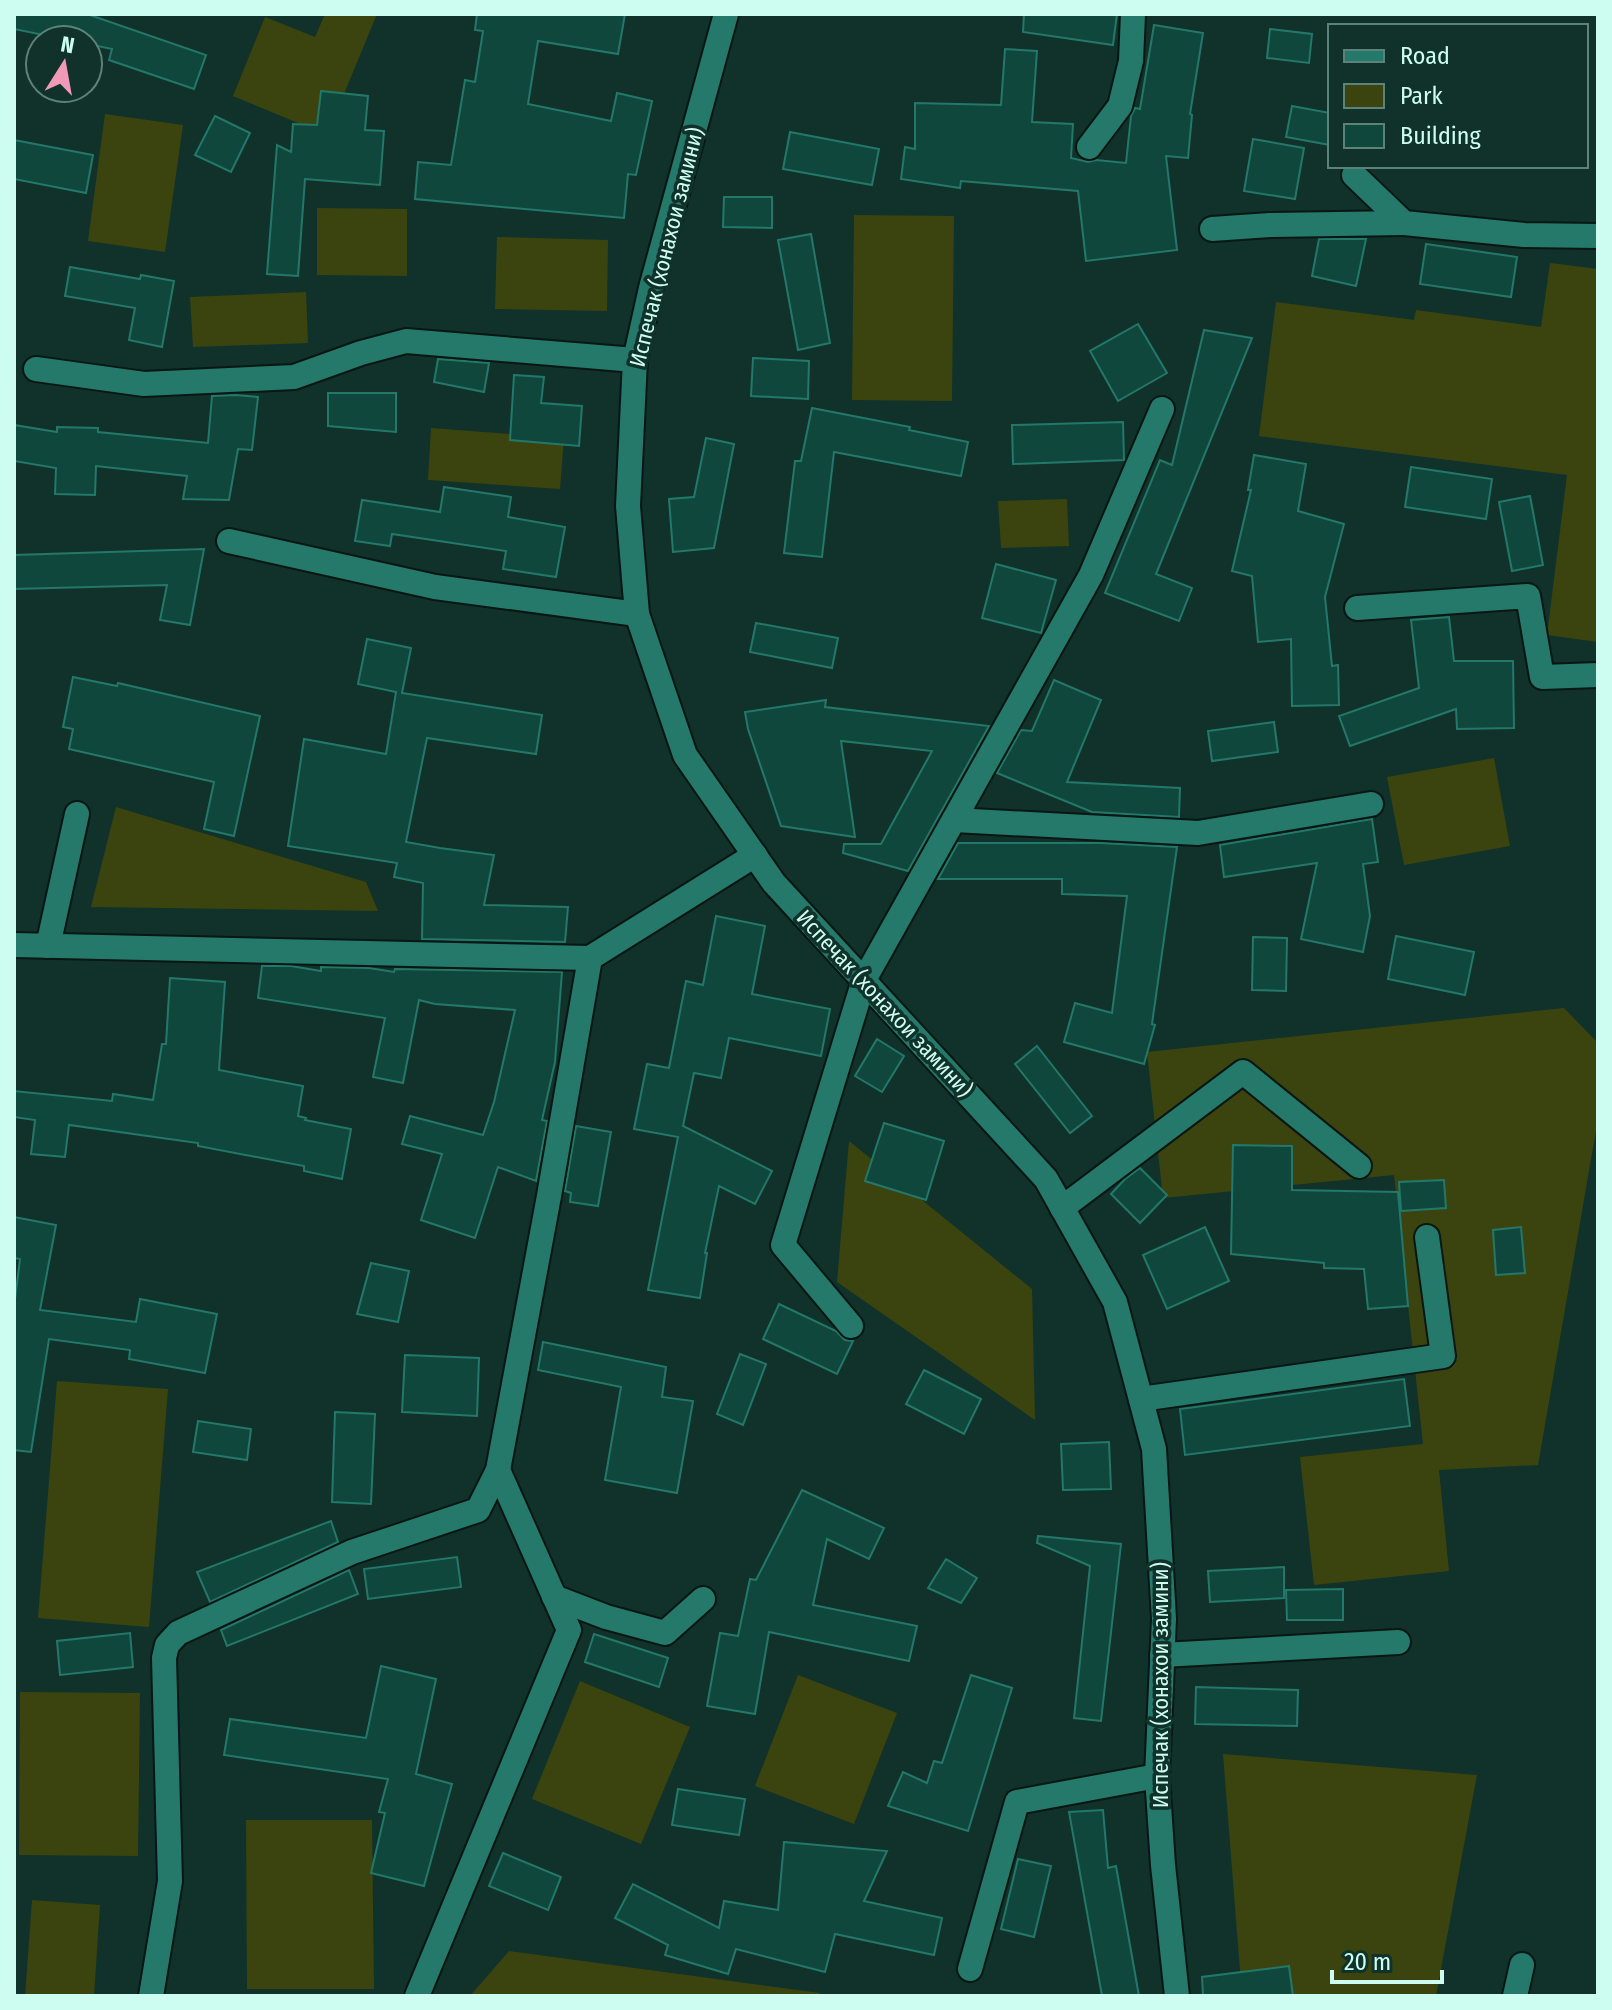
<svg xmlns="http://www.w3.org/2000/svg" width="1612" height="2010" viewBox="0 0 1612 2010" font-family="'Fira Sans Condensed',sans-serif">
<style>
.green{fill:#3b440f}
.building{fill:#10473d;stroke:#237869;stroke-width:2}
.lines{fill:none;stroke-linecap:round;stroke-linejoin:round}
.minor-casing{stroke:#091713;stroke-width:28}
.minor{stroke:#25796a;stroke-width:24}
.labels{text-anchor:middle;stroke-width:7;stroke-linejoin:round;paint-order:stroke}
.street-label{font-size:22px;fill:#cdfdf1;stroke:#10322b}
</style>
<rect width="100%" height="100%" fill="#10322b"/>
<!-- green -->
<g class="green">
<path d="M 325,14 L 377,14 L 327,135 L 233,96 L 265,17 L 315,37 Z"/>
<path d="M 105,114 L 183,125 L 165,252 L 88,241 Z"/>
<path d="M 317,208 L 407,209 L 407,276 L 317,275 Z"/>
<path d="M 854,215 L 954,216 L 952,401 L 852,400 Z"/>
<path d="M 497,237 L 608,240 L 607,311 L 495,309 Z"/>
<path d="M 1550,263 L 1598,269 L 1598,642 L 1547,635 L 1567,475 L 1259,436 L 1276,302 L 1414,320 L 1416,310 L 1541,327 Z"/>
<path d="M 306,292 L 308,343 L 193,347 L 190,297 Z"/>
<path d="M 431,428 L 564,438 L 560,489 L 428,480 Z"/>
<path d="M 1067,499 L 1069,546 L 1001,548 L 998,501 Z"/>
<path d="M 1494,758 L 1510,846 L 1404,865 L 1387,777 Z"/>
<path d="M 116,807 L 366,882 L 378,911 L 91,907 Z"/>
<path d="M 1564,1008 L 1598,1043 L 1598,1119 L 1538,1465 L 1439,1470 L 1449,1571 L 1314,1585 L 1300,1457 L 1423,1444 L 1394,1175 L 1163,1198 L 1147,1052 Z"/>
<path d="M 849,1141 L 1032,1289 L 1035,1420 L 837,1282 Z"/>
<path d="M 57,1381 L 168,1389 L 149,1627 L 38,1618 Z"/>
<path d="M 798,1675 L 897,1713 L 854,1824 L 755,1786 Z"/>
<path d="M 580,1681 L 690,1727 L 641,1844 L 532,1799 Z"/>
<path d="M 20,1692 L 140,1693 L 138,1856 L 19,1855 Z"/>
<path d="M 1223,1754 L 1477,1775 L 1436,1996 L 1242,1996 Z"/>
<path d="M 246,1820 L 372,1820 L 374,1989 L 247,1989 Z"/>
<path d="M 32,1900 L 100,1905 L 94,1996 L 25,1996 Z"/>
<path d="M 509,1951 L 820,1993 L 819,1996 L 470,1996 Z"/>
</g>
<!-- building -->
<g class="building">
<path d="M 14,14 L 87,14 L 206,55 L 194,89 L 109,60 L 112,49 L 88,44 L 88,40 L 68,40 L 14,29 Z"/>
<path d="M 477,14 L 625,14 L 618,54 L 538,41 L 528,104 L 611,121 L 617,93 L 652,101 L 636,175 L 628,174 L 624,218 L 415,199 L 418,162 L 451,165 L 465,80 L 475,82 L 483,31 L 475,30 Z"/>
<path d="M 1024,14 L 1117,14 L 1113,45 L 1023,32 Z"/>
<path d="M 1154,25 L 1203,33 L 1190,114 L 1192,115 L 1188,158 L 1166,156 L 1177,250 L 1086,261 L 1078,191 L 961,181 L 960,188 L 901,179 L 905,147 L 915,149 L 915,103 L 1001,105 L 1005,49 L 1037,51 L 1032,122 L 1073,124 L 1071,158 L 1088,162 L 1096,160 L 1126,163 L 1131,116 L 1135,108 L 1140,109 Z"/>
<path d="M 1270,29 L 1312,34 L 1309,63 L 1267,58 Z"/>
<path d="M 321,91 L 368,96 L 365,130 L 384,131 L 380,185 L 305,179 L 298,276 L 267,274 L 277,145 L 291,152 L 293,124 L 317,125 Z"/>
<path d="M 1292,106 L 1330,113 L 1330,145 L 1286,137 Z"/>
<path d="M 215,116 L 250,133 L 231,172 L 195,155 Z"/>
<path d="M 790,132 L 879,149 L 872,185 L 783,169 Z"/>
<path d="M 1253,139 L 1304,148 L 1295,199 L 1244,191 Z"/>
<path d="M 14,140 L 93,155 L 86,193 L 14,179 Z"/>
<path d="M 724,197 L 772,197 L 772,228 L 723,227 Z"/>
<path d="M 811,234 L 830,343 L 798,350 L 778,240 Z"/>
<path d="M 1319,239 L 1366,239 L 1356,286 L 1312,276 Z"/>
<path d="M 1426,244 L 1517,257 L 1511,297 L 1420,284 Z"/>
<path d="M 70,267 L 140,279 L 141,275 L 174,281 L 162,347 L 129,340 L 135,308 L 65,296 Z"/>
<path d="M 1138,324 L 1167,373 L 1118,401 L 1090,351 Z"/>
<path d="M 1204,330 L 1252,338 L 1156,574 L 1192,588 L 1179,621 L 1105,593 L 1160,460 L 1172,465 Z"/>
<path d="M 753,358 L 809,361 L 808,399 L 751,396 Z"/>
<path d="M 438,359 L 489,363 L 484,392 L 434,382 Z"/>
<path d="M 514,375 L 544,377 L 541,403 L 582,406 L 579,446 L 510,440 Z"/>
<path d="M 328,393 L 396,393 L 396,432 L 328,426 Z"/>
<path d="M 236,395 L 258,397 L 252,450 L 238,449 L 229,500 L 183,499 L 187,476 L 96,466 L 95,495 L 55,494 L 56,468 L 14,461 L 14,425 L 57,432 L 57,427 L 98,428 L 98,432 L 208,443 L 212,396 Z"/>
<path d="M 812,408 L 910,427 L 909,430 L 968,442 L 961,476 L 834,452 L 822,557 L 784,553 L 795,461 L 801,461 Z"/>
<path d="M 1123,422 L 1124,460 L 1013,464 L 1012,425 Z"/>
<path d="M 706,438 L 734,444 L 714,548 L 673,552 L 669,499 L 694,497 Z"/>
<path d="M 1254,455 L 1306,464 L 1298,511 L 1344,524 L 1325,597 L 1332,666 L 1338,665 L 1339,705 L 1292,706 L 1291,639 L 1258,642 L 1252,576 L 1232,571 L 1251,490 L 1248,490 Z"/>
<path d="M 1411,467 L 1492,479 L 1486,519 L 1405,507 Z"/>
<path d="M 444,487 L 511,497 L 508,517 L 565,527 L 556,577 L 503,569 L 506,551 L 392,534 L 390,546 L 355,541 L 362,500 L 440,512 Z"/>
<path d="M 1530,496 L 1543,565 L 1512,571 L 1499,502 Z"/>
<path d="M 204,549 L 190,625 L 160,620 L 167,585 L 14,589 L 14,555 Z"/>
<path d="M 996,564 L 1056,580 L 1041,633 L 982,618 Z"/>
<path d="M 1449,617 L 1454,661 L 1513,661 L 1514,728 L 1457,729 L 1456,709 L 1350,746 L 1339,716 L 1419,688 L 1411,620 Z"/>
<path d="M 756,623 L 838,638 L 832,668 L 750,652 Z"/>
<path d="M 367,639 L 411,648 L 402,693 L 542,715 L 536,754 L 427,738 L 406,842 L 440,848 L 494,855 L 484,905 L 568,907 L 565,942 L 422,939 L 423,883 L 394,877 L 397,863 L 288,846 L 304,739 L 386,754 L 396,692 L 358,684 Z"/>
<path d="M 73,677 L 117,686 L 118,683 L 260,716 L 234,836 L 204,829 L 214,782 L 69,749 L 73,729 L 63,727 Z"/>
<path d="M 1054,680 L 1101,700 L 1067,782 L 1180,788 L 1179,817 L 1092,812 L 997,773 L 1021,730 L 1032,731 Z"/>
<path d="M 826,700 L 825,707 L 989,726 L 908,871 L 843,853 L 844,844 L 881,844 L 932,751 L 841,741 L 855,837 L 781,826 L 748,729 L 745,712 Z"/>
<path d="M 1274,722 L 1278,752 L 1212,761 L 1208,731 Z"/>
<path d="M 1372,819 L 1378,862 L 1363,864 L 1370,916 L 1363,952 L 1301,939 L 1317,863 L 1224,877 L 1220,845 Z"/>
<path d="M 958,843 L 1101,843 L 1177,847 L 1152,1024 L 1155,1025 L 1144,1064 L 1064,1042 L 1075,1003 L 1112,1013 L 1127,896 L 1062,894 L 1062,879 L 938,879 Z"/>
<path d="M 716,916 L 765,926 L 752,994 L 830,1009 L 821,1056 L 729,1038 L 721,1078 L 694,1073 L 683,1126 L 772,1171 L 755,1204 L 719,1186 L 705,1253 L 707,1253 L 700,1298 L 648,1290 L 678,1137 L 634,1129 L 647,1064 L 669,1068 L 686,981 L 703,985 Z"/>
<path d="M 1396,936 L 1474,952 L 1465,995 L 1388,979 Z"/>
<path d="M 1253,937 L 1287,938 L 1286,991 L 1252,990 Z"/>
<path d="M 262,966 L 291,966 L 321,971 L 321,967 L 369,968 L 394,972 L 395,969 L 562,972 L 555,1062 L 542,1120 L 547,1121 L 536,1181 L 498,1167 L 475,1238 L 421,1220 L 442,1154 L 402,1144 L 410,1116 L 483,1135 L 494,1102 L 515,1010 L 435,1004 L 419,1000 L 403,1083 L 373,1077 L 385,1018 L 258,998 Z"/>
<path d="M 170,978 L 225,982 L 219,1070 L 303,1086 L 298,1116 L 306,1118 L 305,1120 L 351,1129 L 342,1179 L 304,1171 L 304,1166 L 198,1146 L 198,1143 L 69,1125 L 65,1157 L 31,1154 L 35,1120 L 14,1117 L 14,1091 L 112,1101 L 113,1094 L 153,1100 L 162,1044 L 166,1044 Z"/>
<path d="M 877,1039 L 904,1056 L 882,1092 L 855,1076 Z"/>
<path d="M 1037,1046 L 1092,1116 L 1070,1133 L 1015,1064 Z"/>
<path d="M 884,1123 L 944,1141 L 926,1200 L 865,1181 Z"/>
<path d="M 576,1126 L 611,1132 L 598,1206 L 570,1202 L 571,1193 L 565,1191 Z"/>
<path d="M 1233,1145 L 1292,1146 L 1292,1190 L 1398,1192 L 1408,1306 L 1368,1309 L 1364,1269 L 1324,1268 L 1324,1263 L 1231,1254 Z"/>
<path d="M 1140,1168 L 1167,1195 L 1140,1223 L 1111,1194 L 1125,1179 Z"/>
<path d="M 1444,1180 L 1446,1208 L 1401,1211 L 1399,1182 Z"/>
<path d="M 14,1217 L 56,1225 L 40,1310 L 136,1322 L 140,1299 L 217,1314 L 205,1373 L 129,1359 L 130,1350 L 49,1339 L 31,1452 L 14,1450 L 14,1307 L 20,1259 L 14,1258 Z"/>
<path d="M 1205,1227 L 1229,1281 L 1167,1309 L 1143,1255 Z"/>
<path d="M 1521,1227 L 1525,1273 L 1496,1275 L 1493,1230 Z"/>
<path d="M 371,1263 L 409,1271 L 398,1322 L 357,1314 Z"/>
<path d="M 779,1304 L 836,1331 L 845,1340 L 853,1341 L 837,1374 L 763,1339 Z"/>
<path d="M 543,1342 L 666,1367 L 662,1397 L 693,1401 L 677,1493 L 605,1480 L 621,1387 L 538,1370 Z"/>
<path d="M 740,1354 L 766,1364 L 743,1425 L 717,1414 Z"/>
<path d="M 405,1355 L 479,1358 L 477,1416 L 402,1412 Z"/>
<path d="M 924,1370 L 981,1399 L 964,1434 L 906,1404 Z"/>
<path d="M 1404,1379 L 1410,1426 L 1185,1455 L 1180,1409 Z"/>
<path d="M 335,1412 L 375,1414 L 371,1504 L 332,1502 Z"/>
<path d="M 198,1421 L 251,1429 L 247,1460 L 193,1452 Z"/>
<path d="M 1109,1442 L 1111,1489 L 1063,1490 L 1061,1444 Z"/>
<path d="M 802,1490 L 884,1528 L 869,1559 L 827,1539 L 813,1605 L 917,1626 L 909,1661 L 769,1632 L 755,1714 L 707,1706 L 720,1633 L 738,1636 L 750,1579 L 756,1580 Z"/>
<path d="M 331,1521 L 338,1542 L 210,1602 L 197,1572 Z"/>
<path d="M 1038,1536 L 1121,1544 L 1101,1721 L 1074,1718 L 1090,1566 L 1037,1543 Z"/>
<path d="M 457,1557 L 461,1587 L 368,1599 L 364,1569 Z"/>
<path d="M 946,1559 L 977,1578 L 961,1603 L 928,1588 Z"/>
<path d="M 1284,1567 L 1284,1598 L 1210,1602 L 1208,1571 Z"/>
<path d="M 349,1570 L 358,1594 L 227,1646 L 221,1630 Z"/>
<path d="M 1343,1589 L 1343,1620 L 1287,1620 L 1286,1590 Z"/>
<path d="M 130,1633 L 133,1667 L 60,1675 L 57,1641 Z"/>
<path d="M 594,1634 L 668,1658 L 659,1687 L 585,1662 Z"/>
<path d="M 381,1666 L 436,1679 L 416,1774 L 452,1784 L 424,1886 L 371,1873 L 385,1813 L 379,1812 L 388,1779 L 224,1755 L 230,1719 L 366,1738 Z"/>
<path d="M 971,1675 L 1012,1688 L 968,1831 L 888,1806 L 903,1772 L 927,1783 L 934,1761 L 942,1763 Z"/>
<path d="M 1196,1687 L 1298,1690 L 1297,1726 L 1195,1724 Z"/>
<path d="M 678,1789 L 745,1799 L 739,1835 L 672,1825 Z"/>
<path d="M 1103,1810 L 1108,1868 L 1116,1866 L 1139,1996 L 1102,1996 L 1069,1812 Z"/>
<path d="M 784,1842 L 887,1851 L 864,1901 L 942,1918 L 934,1955 L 835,1934 L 825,1972 L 736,1949 L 728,1974 L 665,1955 L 668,1945 L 615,1918 L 633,1884 L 719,1928 L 724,1901 L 778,1910 Z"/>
<path d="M 503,1853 L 561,1877 L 548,1910 L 489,1886 Z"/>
<path d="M 1018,1859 L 1051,1866 L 1034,1937 L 1001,1929 Z"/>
<path d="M 1289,1966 L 1293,1996 L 1203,1996 L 1202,1977 Z"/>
</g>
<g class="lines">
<!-- minor casing -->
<g class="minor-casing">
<g id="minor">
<path d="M 726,14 L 651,288 L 635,360 L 628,506 L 637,614 L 685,755 L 774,883 L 1046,1179 L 1115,1302 L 1154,1449 L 1164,1619 L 1157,1776 L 1163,1865 L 1177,1996"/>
<path d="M 1089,147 L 1120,106 L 1131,61 L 1133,14"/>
<path d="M 1354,175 L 1404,223 L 1524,235 L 1598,236"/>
<path d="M 1212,229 L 1270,225 L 1404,223"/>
<path d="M 36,369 L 144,384 L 294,377 L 361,353 L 406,341 L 635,360"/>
<path d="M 229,541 L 435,587 L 637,614"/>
<path d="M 1357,608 L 1528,596 L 1542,677 L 1598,675"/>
<path d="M 954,820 L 1198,833 L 1371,804"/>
<path d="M 14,945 L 590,958 L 755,855"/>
<path d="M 48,946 L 77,814"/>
<path d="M 1062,1208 L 1243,1072 L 1359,1166"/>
<path d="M 851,1326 L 783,1245 L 864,980 L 1091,575 L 1162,409"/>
<path d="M 1141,1399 L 1443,1356 L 1427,1237"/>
<path d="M 554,1597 L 606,1617 L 665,1633 L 703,1599"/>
<path d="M 1162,1655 L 1398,1642"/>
<path d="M 970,1969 L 1017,1802 L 1157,1776"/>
<path d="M 151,1996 L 170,1881 L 164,1658 L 167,1645 L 178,1633 L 352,1552 L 478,1510 L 498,1470 L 549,1196 L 590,958"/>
<path d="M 417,1996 L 569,1630 L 498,1470"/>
<path d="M 1515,1996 L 1522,1965"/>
</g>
</g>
<!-- minor -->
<use href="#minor" class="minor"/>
</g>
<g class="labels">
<!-- street labels -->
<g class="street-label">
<text transform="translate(666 247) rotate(-76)" y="8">Испечак (хонахои замини)</text>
<text transform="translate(885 1003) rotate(47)" y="8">Испечак (хонахои замини)</text>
<text transform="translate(1160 1685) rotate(-90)" y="8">Испечак (хонахои замини)</text>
</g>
</g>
<!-- border -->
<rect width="1612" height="2010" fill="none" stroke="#cdfdf1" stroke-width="32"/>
<!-- legend -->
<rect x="1328" y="24" width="260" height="144" fill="#10322b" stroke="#5c837a" stroke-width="2"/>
<rect x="1344" y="50" width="40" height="12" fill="#25796a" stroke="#5c837a" stroke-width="2"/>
<text x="1400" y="64" font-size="24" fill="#cdfdf1">Road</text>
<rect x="1344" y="84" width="40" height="24" fill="#3b440f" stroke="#5c837a" stroke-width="2"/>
<text x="1400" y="104" font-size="24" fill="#cdfdf1">Park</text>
<rect x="1344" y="124" width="40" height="24" fill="#10473d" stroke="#5c837a" stroke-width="2"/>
<text x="1400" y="144" font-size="24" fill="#cdfdf1">Building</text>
<!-- north arrow -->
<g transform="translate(64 64) rotate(11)"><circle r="38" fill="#10322b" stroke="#5c837a" stroke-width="2"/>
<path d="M0-6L14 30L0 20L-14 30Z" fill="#f09ab7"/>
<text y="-12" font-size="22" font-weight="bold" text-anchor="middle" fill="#cdfdf1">N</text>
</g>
<!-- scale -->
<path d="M1332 1970v12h110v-12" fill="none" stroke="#cdfdf1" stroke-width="4"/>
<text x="1344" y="1970" font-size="24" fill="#cdfdf1" stroke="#10322b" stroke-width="6" paint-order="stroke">20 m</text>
</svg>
